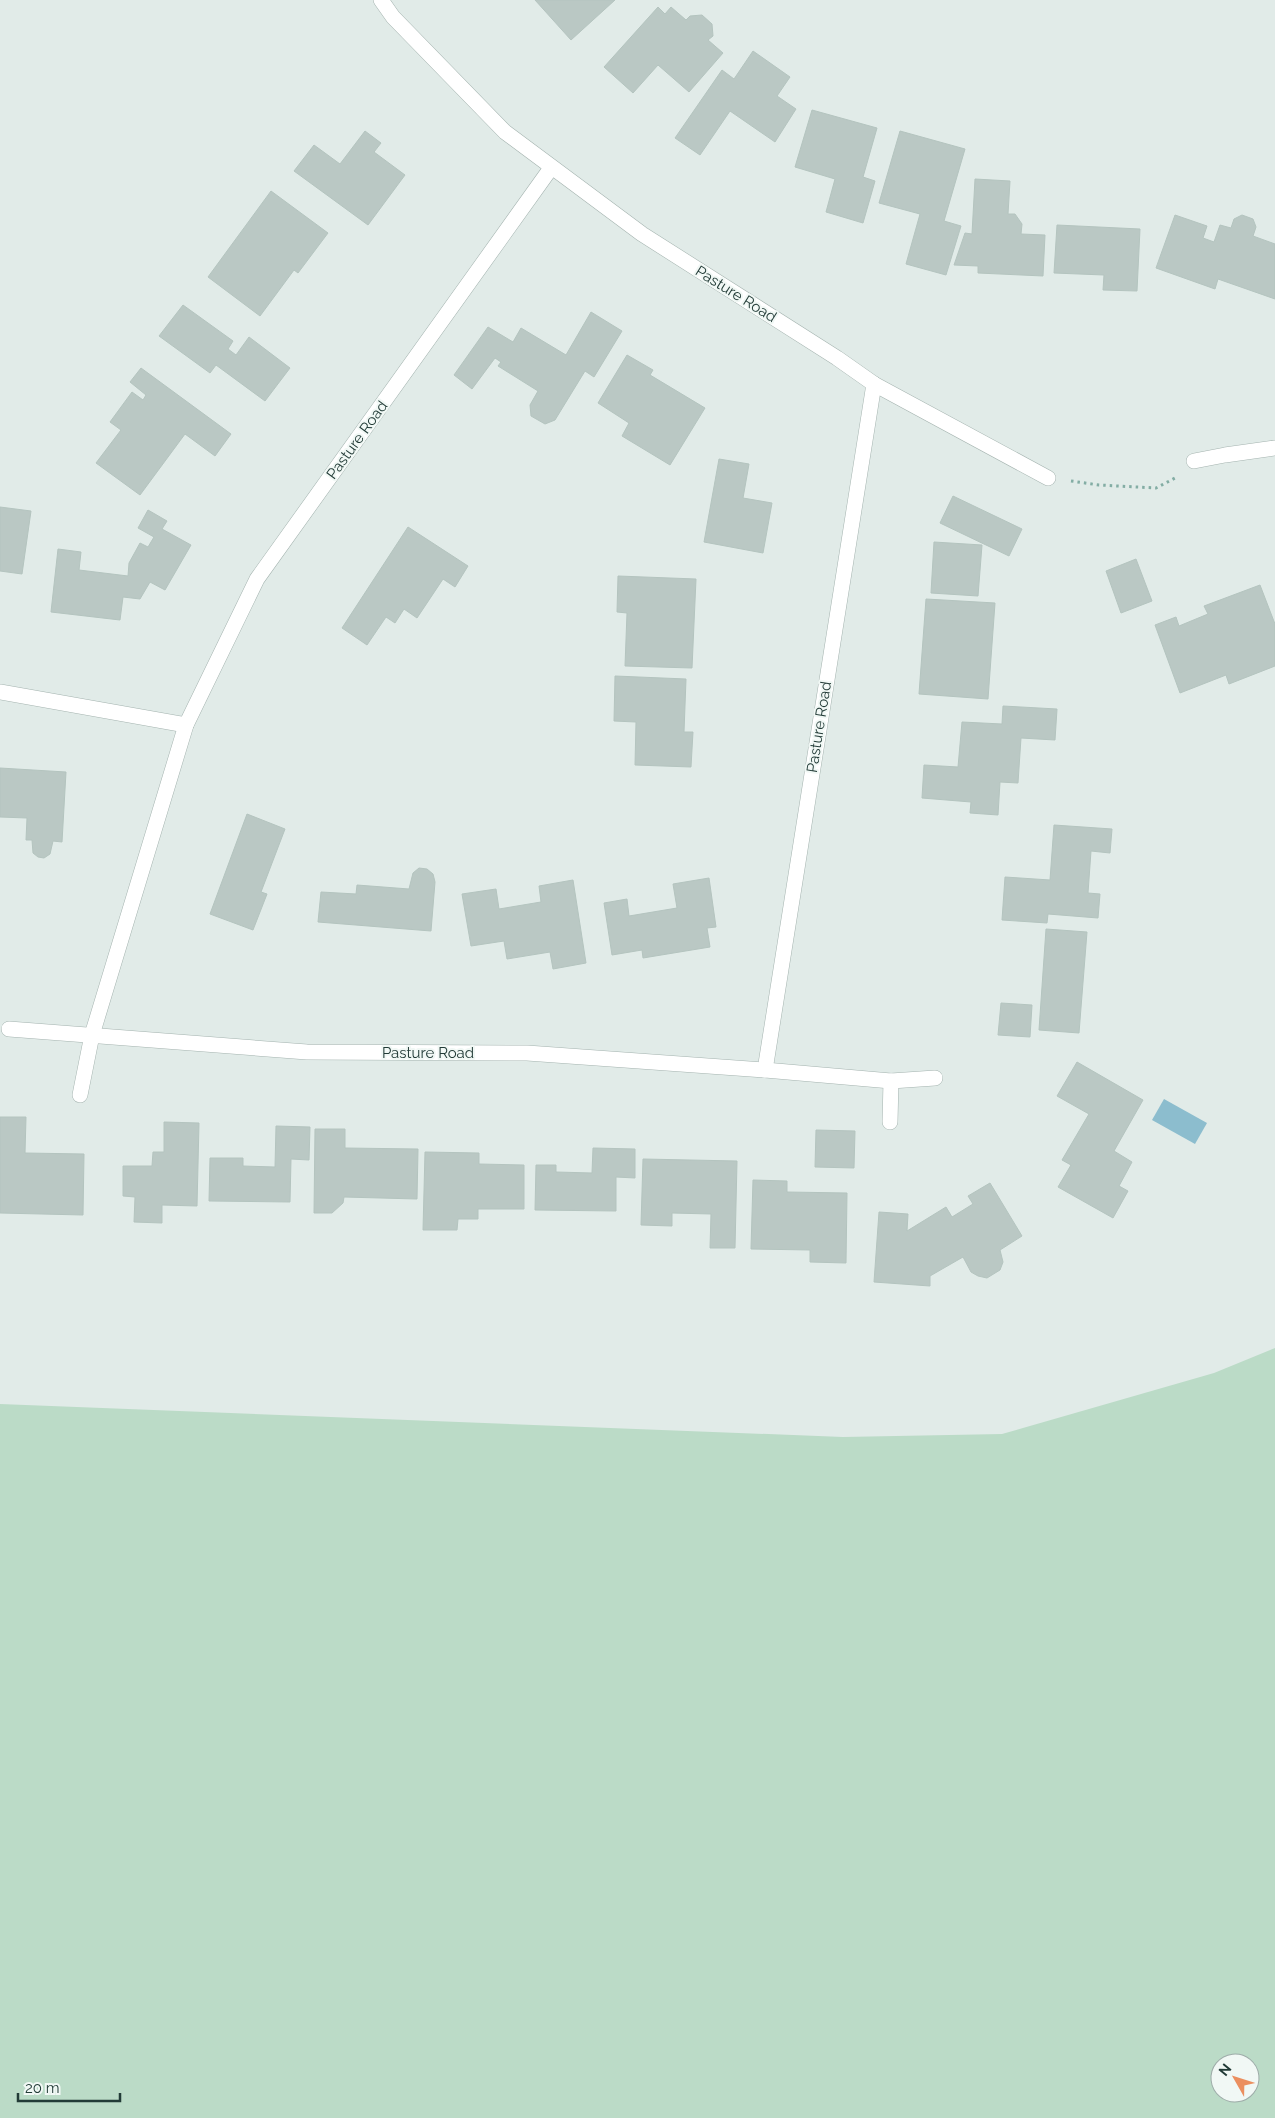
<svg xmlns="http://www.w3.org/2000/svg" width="1275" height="2118" viewBox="0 0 1275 2118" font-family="Raleway,sans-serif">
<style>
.green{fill:#bbdbc7;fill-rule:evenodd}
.water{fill:#8cbdce}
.building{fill:#bac8c4;stroke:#b4c4bf}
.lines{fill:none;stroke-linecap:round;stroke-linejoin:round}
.minor-casing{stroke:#a4b3af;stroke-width:16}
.path{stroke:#83ada4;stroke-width:3;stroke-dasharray:2.5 4;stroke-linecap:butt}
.minor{stroke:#fff;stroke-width:15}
.labels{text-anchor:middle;stroke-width:4;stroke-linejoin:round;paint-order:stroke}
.street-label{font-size:15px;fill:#223b37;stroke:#f1f8f5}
</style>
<rect width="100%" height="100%" fill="#e1ebe8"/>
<!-- green -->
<path class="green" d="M 1275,1348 L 1275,2118 L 0,2118 L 0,1404 L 843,1437 L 1002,1434 L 1214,1373 ZM 1220,2063 L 1250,2063 L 1250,2093 L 1220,2093 Z"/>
<!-- water -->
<path class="water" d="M 1164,1099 L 1207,1123 L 1195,1144 L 1152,1120 Z"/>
<!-- building -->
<g class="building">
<path d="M 535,0 L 615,0 L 571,40 Z"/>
<path d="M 658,7 L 665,14 L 671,7 L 686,20 L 690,16 L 702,15 L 712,24 L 713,36 L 708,40 L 723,53 L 689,92 L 658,65 L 633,93 L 604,67 Z"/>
<path d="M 753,51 L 790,77 L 777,96 L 796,109 L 775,142 L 730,111 L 700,155 L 675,138 L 722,70 L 734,79 Z"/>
<path d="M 812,110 L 877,128 L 863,177 L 875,181 L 863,223 L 826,212 L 835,179 L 795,167 Z"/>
<path d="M 365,131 L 381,143 L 374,152 L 405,175 L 368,225 L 294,171 L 314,145 L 340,164 Z"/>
<path d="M 900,131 L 965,149 L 944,221 L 961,226 L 946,275 L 906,264 L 920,214 L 879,203 Z"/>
<path d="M 975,179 L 1010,181 L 1008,214 L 1015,214 L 1022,224 L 1021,234 L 1045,235 L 1043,276 L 978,273 L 978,266 L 954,265 L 965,233 L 972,234 Z"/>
<path d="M 271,191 L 328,233 L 298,273 L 294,270 L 260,316 L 208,277 Z"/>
<path d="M 1175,215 L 1207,226 L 1203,238 L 1214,242 L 1220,225 L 1231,228 L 1234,219 L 1242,215 L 1253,219 L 1256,227 L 1253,236 L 1275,244 L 1275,299 L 1218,279 L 1215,289 L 1156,268 Z"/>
<path d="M 1057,225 L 1140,229 L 1137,291 L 1103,290 L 1104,275 L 1054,273 Z"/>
<path d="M 183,305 L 233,341 L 228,349 L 236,355 L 249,337 L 290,368 L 265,401 L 216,365 L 210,373 L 159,336 Z"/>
<path d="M 591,312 L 622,331 L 594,377 L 585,371 L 555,420 L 545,424 L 531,416 L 530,405 L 538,391 L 498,366 L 501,362 L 495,358 L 472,389 L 454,375 L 488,327 L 513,342 L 521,328 L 566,355 Z"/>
<path d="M 627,355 L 653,370 L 650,375 L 705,408 L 670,465 L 622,436 L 629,423 L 598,403 Z"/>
<path d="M 141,368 L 231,434 L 215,456 L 185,434 L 140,495 L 96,463 L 121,430 L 110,422 L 132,392 L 143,400 L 146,395 L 130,382 Z"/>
<path d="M 719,459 L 749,464 L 743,498 L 772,503 L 763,553 L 704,542 Z"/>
<path d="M 953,496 L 1022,529 L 1009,556 L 940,523 Z"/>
<path d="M 0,507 L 31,511 L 22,574 L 0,571 Z"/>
<path d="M 148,510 L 167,521 L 162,529 L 191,545 L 165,590 L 150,582 L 140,599 L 123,597 L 120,620 L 51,612 L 58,549 L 81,552 L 79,570 L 128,576 L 129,563 L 140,543 L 148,547 L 154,537 L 138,528 Z"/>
<path d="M 408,527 L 468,566 L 455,587 L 443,579 L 417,618 L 404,609 L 395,623 L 386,617 L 367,645 L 342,628 Z"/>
<path d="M 934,542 L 982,545 L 978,596 L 931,593 Z"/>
<path d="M 1136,559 L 1152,601 L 1121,613 L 1106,571 Z"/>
<path d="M 618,576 L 696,579 L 692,668 L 625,666 L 627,613 L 617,612 Z"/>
<path d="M 1260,585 L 1275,624 L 1275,666 L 1229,684 L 1226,675 L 1180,693 L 1155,625 L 1176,617 L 1179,626 L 1208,614 L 1204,606 Z"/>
<path d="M 926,599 L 995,603 L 988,699 L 919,694 Z"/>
<path d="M 615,676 L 686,679 L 684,732 L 693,732 L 691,767 L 635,765 L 636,722 L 614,721 Z"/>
<path d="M 1003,706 L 1057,709 L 1055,740 L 1021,738 L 1018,783 L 1000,782 L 998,815 L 970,813 L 971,802 L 922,798 L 924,765 L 958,767 L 962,722 L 1002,724 Z"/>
<path d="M 0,768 L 66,772 L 62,842 L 53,841 L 50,854 L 44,858 L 38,857 L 33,853 L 32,840 L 26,840 L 27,818 L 0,817 Z"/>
<path d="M 247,814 L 285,829 L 261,892 L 267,894 L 253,930 L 210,914 Z"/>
<path d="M 1054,825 L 1112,829 L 1110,853 L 1091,851 L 1088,893 L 1100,894 L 1098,918 L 1048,914 L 1047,923 L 1002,920 L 1005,877 L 1050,880 Z"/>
<path d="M 419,868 L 427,869 L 433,874 L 435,882 L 431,931 L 318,922 L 321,892 L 356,894 L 357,885 L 409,889 L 413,873 Z"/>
<path d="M 709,878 L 716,927 L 707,928 L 710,947 L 643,958 L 642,950 L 612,955 L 604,903 L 627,899 L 629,916 L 677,908 L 673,884 Z"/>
<path d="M 573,880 L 586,963 L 553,969 L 550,952 L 507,959 L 504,941 L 471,946 L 462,894 L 496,889 L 499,909 L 541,902 L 539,886 Z"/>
<path d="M 1046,929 L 1087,932 L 1079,1033 L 1039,1030 Z"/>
<path d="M 1001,1003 L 1032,1005 L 1030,1037 L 998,1035 Z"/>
<path d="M 1077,1062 L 1143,1100 L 1114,1151 L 1132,1162 L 1119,1186 L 1128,1191 L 1113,1218 L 1058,1187 L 1071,1165 L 1062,1160 L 1089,1114 L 1057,1096 Z"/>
<path d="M 0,1117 L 26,1117 L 25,1153 L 84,1154 L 83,1215 L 0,1213 Z"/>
<path d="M 164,1122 L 199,1123 L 197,1206 L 162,1205 L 162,1223 L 134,1222 L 135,1197 L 123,1196 L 123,1166 L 152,1166 L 153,1152 L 164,1152 Z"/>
<path d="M 276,1126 L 310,1127 L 309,1160 L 291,1159 L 290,1202 L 209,1201 L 210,1158 L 243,1158 L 243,1166 L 275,1167 Z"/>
<path d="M 315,1129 L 345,1129 L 345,1148 L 418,1149 L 417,1199 L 344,1197 L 343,1203 L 332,1213 L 314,1213 Z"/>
<path d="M 816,1130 L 855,1131 L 854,1168 L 815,1167 Z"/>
<path d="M 593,1148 L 635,1149 L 635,1178 L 616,1177 L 616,1211 L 535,1210 L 536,1165 L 556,1165 L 556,1172 L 592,1173 Z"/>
<path d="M 425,1152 L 479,1153 L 479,1164 L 524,1165 L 524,1209 L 478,1209 L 478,1219 L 458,1219 L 457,1230 L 423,1230 Z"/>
<path d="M 643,1159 L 737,1161 L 735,1248 L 710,1248 L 711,1214 L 672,1213 L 672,1226 L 641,1225 Z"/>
<path d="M 753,1180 L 787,1181 L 787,1192 L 847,1193 L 846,1263 L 810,1262 L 810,1250 L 751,1249 Z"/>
<path d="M 990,1183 L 1022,1236 L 1000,1250 L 1003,1262 L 1000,1270 L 987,1278 L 978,1276 L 971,1272 L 963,1257 L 930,1276 L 930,1286 L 874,1282 L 879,1212 L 908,1214 L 907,1231 L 946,1207 L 952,1217 L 973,1204 L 968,1196 Z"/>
</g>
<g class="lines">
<!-- minor casing -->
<g class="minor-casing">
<g id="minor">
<path d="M 381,0 L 393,17 L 505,132 L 642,234 L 837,358 L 874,384 L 1048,478"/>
<path d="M 1194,461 L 1225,455 L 1275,448"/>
<path d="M 0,692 L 186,725"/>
<path d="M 9,1029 L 307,1052 L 527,1053 L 765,1070 L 891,1081 L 935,1078"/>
<path d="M 765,1070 L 874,384"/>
<path d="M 80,1095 L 92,1035 L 186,725 L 257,579 L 551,168"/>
<path d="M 890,1122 L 891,1081"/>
</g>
</g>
<!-- path -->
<path class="path" d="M 1071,481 L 1099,485 L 1156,488 L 1177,477"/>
<!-- minor -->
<use href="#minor" class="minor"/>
</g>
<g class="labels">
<!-- street labels -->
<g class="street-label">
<text transform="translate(736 294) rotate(32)" y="5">Pasture Road</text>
<text transform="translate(357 440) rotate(-54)" y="5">Pasture Road</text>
<text transform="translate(819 727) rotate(-81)" y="5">Pasture Road</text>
<text x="428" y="1058">Pasture Road</text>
</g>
</g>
<!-- north arrow -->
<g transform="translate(1235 2078) rotate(309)"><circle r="24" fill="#f1f8f5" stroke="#9eaca9"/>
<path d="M0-4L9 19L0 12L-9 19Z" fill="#eb8f5f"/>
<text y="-8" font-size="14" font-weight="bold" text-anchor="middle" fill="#223b37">N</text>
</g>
<!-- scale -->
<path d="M18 2093v8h102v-8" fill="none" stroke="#223b37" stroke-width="2.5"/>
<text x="25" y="2093" font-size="15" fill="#223b37" stroke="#f1f8f5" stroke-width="4" paint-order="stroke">20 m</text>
</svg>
